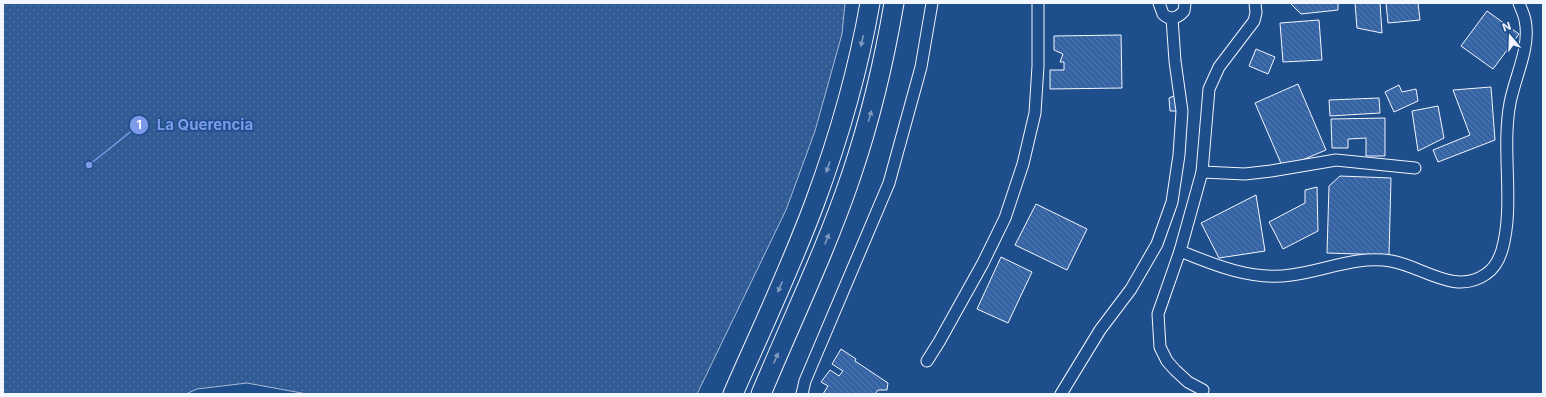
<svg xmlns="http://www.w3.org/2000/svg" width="1546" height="397" viewBox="0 0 1546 397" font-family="Inter,sans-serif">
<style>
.grass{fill:url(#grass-dots);stroke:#a8bbd7}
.building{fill:url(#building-back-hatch);stroke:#f2f6ff}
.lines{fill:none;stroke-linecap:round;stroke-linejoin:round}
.minor-casing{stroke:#f2f6ff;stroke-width:13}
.trunk-casing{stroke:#f2f6ff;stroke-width:21}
.minor{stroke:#1f4e8c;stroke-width:11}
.trunk{stroke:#1f4e8c;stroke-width:19}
.oneway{fill:#7e9ac0}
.leader{fill:none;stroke:#7d9aea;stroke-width:1.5}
.callout-dot{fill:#7d9aea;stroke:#1f4e8c;stroke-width:1.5}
.mark-label{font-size:12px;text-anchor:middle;font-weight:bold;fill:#fff}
.callout-label{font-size:15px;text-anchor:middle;font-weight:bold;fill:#7d9aea;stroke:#1f4e8c;stroke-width:3;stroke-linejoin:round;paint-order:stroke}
</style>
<defs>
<pattern id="grass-dots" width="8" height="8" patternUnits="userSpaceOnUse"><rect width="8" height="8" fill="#305b95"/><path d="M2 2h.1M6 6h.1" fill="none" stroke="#4e73a5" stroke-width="1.8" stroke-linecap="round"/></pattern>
<pattern id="building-back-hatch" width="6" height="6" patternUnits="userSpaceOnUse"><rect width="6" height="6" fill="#3563a3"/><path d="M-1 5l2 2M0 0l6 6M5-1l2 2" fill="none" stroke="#537ab1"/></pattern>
</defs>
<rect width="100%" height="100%" fill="#1f4e8c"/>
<!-- grass -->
<path class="grass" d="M 3,3 L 845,3 L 842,34 L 815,131 L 786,210 L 697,394 L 307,394 L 247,383 L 197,389 L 186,394 L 3,394 Z"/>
<!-- building -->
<g class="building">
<path d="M 1290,3 L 1338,3 L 1338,10 L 1301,14 Z"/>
<path d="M 1355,3 L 1380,3 L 1382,33 L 1357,28 Z"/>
<path d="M 1386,3 L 1418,3 L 1420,20 L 1388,23 Z"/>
<path d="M 1487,11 L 1519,34 L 1493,69 L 1461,46 Z"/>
<path d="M 1319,20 L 1322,60 L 1283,62 L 1280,23 Z"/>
<path d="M 1121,35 L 1122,88 L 1050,89 L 1050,70 L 1064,70 L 1064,62 L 1060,62 L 1063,54 L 1054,50 L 1054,36 Z"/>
<path d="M 1256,49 L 1275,57 L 1268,74 L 1249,66 Z"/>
<path d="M 1298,84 L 1326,150 L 1283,168 L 1255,103 Z"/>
<path d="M 1399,85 L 1402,92 L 1416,89 L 1418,101 L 1394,112 L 1385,92 Z"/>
<path d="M 1491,87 L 1495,140 L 1438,162 L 1433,150 L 1470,135 L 1453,90 Z"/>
<path d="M 1181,93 L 1182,111 L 1170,111 L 1169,98 Z"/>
<path d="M 1379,98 L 1380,113 L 1330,116 L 1329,100 Z"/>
<path d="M 1438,106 L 1444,138 L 1418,151 L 1412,111 Z"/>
<path d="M 1385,118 L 1385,156 L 1366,156 L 1366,138 L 1348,139 L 1348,148 L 1332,148 L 1331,119 Z"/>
<path d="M 1340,176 L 1391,178 L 1389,255 L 1327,253 L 1329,186 Z"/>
<path d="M 1317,187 L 1318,231 L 1283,249 L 1269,222 L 1305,203 L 1305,190 Z"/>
<path d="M 1256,195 L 1265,251 L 1219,258 L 1201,223 Z"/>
<path d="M 1036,204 L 1087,229 L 1067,270 L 1015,245 Z"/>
<path d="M 1001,257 L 1032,272 L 1008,323 L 977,309 Z"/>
<path d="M 841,349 L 856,359 L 855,361 L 888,383 L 887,390 L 878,390 L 875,394 L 823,394 L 828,386 L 821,382 L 830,370 L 839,376 L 843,371 L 832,364 Z"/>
</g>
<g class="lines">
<!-- minor casing -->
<g class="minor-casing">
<g id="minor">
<path d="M 1159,3 L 1163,14 C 1170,21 1178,18 1184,11 L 1185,3"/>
<path d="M 1202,172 L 1245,174 L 1271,171 L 1336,160 L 1415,168"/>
<path d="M 1180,251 C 1214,265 1253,281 1291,275 C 1324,271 1357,255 1391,261 C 1422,266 1455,296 1486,274 C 1495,268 1499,260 1502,250 C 1515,204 1501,151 1510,103 C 1515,76 1531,47 1525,20 C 1524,14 1521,9 1519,3"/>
<path d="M 927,361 L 939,342 L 983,263 L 1005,218 L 1023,164 L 1035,113 L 1038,66 L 1038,3"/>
<path d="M 1203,390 L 1188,382 L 1175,370 L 1167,361 L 1160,347 L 1158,314 L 1180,251 L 1202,172 L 1209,89 L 1219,67 L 1254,21 L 1256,13 L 1255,3"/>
<path d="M 802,394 L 805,381 L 889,183 L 921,67 L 932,3"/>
<path d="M 1061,394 L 1100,330 L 1131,289 L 1157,244 L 1172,202 L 1179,155 L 1182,111 L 1175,61 L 1172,18"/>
</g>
</g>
<!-- trunk casing -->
<g class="trunk-casing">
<g id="trunk">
<path d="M 733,394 C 761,330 791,267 815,202 C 839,137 858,71 870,3"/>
<path d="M 761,394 C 791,322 826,250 851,176 C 870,120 884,62 894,3"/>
</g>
</g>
<!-- minor -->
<use href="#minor" class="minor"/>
<!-- trunk -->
<use href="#trunk" class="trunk"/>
</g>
<!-- one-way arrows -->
<defs><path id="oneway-solid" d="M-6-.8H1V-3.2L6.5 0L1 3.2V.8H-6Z"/></defs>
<g class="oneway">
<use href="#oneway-solid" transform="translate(862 41) rotate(103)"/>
<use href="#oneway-solid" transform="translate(870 116) rotate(-74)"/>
<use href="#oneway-solid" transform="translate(828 167) rotate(109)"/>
<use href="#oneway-solid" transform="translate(827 239) rotate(-68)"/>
<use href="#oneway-solid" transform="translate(780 287) rotate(113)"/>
<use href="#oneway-solid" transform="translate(776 358) rotate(-67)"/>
</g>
<!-- callouts -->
<path class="leader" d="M89 165L139 125"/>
<g class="callout-dot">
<circle cx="89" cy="165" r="4"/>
<circle cx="139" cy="125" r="10"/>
</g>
<g class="mark-label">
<text x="139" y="129">1</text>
</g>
<g class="callout-label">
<text x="205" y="130">La Querencia</text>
</g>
<!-- border -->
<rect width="1546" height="397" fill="none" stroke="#f2f6ff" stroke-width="8"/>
<!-- north arrow -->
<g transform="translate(1510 36) rotate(341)" stroke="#1f4e8c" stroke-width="3" paint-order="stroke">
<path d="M0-3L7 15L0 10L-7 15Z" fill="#f2f6ff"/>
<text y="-6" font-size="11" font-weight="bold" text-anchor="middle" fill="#f2f6ff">N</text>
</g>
</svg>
